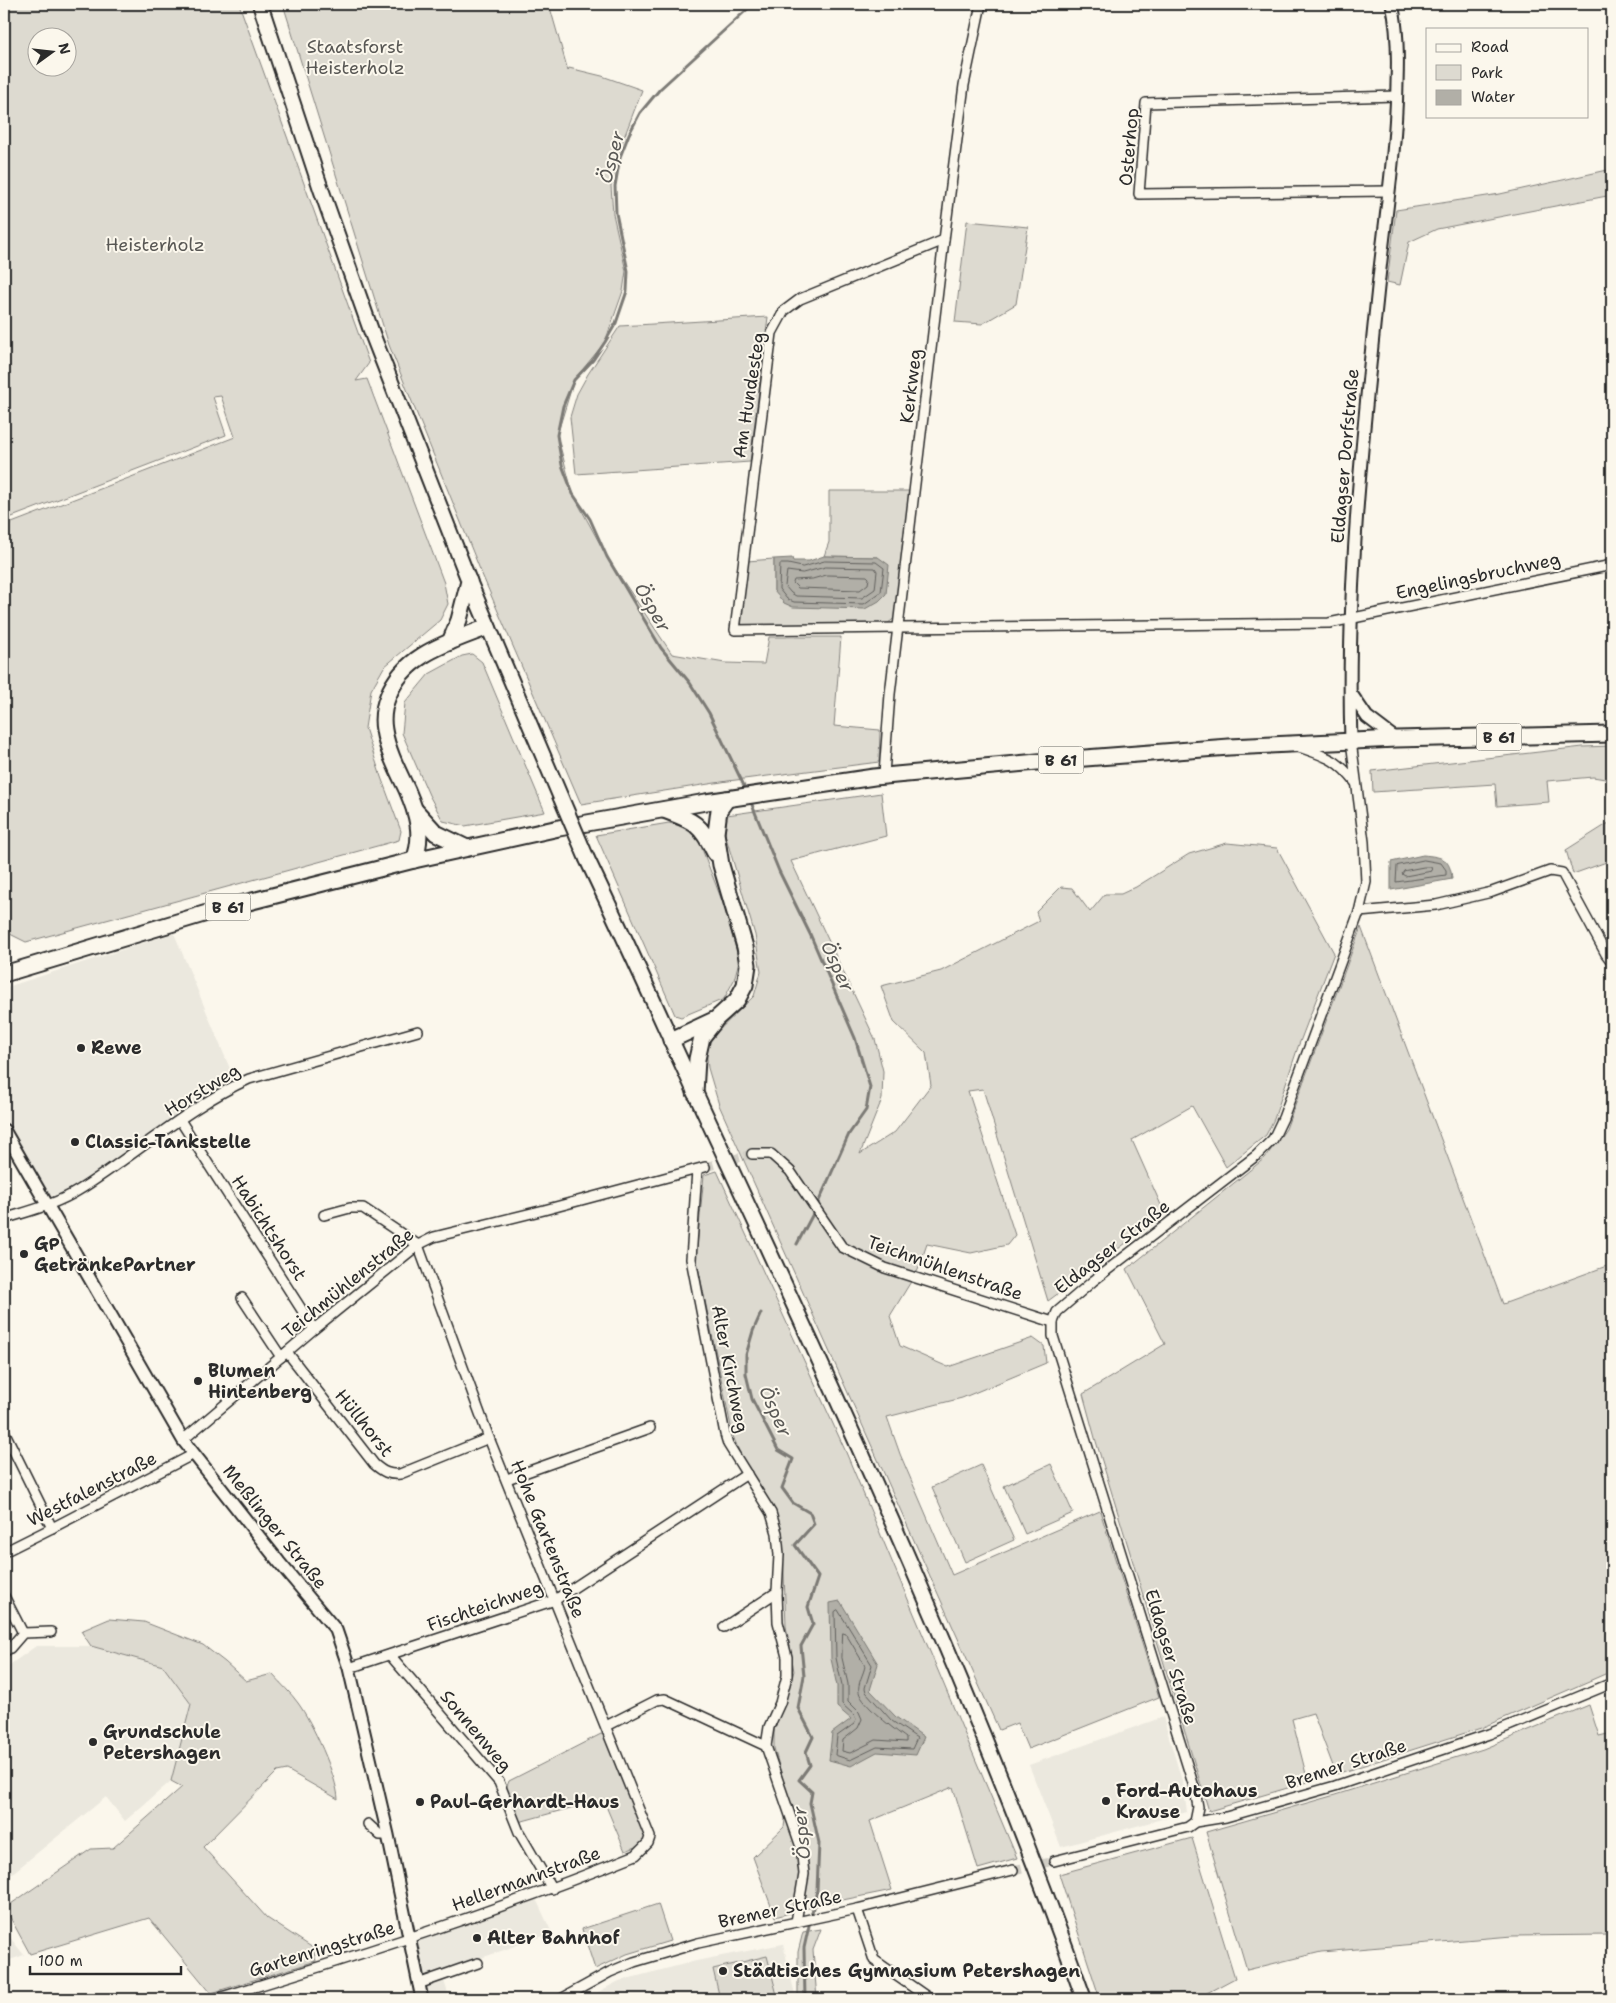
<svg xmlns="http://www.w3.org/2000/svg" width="1616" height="2003" font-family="'Shantell Sans',sans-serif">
  <rect width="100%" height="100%" fill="#fbf7ec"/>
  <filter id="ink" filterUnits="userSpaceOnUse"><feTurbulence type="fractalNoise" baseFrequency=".02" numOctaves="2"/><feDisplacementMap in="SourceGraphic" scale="10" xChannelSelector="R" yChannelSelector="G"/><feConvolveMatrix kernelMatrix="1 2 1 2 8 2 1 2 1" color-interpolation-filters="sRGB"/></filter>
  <g filter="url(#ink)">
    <!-- built -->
    <g fill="#ebe8de">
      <path d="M174,933L235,1081L71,1192L49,1196L4,1117V988Z"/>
      <path d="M36,1646H91L163,1666L191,1704L171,1781L125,1821L106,1797L4,1880V1669Z"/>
      <path d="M1163,1717L1183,1784L1187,1812L1061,1847L1029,1765Z"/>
      <path d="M536,1899L552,1933L441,1972L450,1999H400L410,1993L422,1978L416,1944L422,1937Z"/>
      <path d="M4,1930L24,1955L4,1962Z"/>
      <path d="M783,1944L796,1999H585L619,1981L696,1961Z"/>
    </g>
    <!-- green -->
    <g fill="#dddad0" stroke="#84827e" fill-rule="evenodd">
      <path d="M4,4H239L369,363L356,381L367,379L444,583L448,604L440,620L384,667L371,690L365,728L381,777L401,831L399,840L26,942L4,931V526L235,437L221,396L213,397L226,435L4,520ZM38,38H68V68H38Z"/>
      <path d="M283,4H549L568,71L569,68L602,76L642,90L617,156L611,186L613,214L626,271L623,291L605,342L574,380L557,435L573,494L607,557L672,654L725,663L764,664L769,637H841L834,726L880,730L879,762L728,781L581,804L481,572L389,345Z"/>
      <path d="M1612,169V195L1437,229L1409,242L1400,285L1387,282L1396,210L1500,194Z"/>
      <path d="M967,221L1028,227L1016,304L982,324L955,322Z"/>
      <path d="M768,317L750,462L576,474L570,417L577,394L588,374L620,326Z"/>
      <path d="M829,491H909L895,618L884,626H744L740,624L747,561L774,559V591L878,557L824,556L829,542Z"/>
      <path d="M472,654L482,662L545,812L465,826L443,821L429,795L402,733L405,703L429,674L462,656Z"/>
      <path d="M1612,746V783L1611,780L1593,777L1547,781L1549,802L1497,806L1495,784L1373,792L1372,771L1583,747Z"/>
      <path d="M881,793L886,836L791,861L875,1039L883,1071L882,1099L860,1154L895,1132L931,1085L926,1053L894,1022L881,986L941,971L1039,921L1036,912L1061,887L1072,888L1090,912L1105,894H1121L1136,887L1189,854L1227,843L1277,848L1334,953L1298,1047L1274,1119L1266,1135L1226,1167L1192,1106L1132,1140L1165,1214L1048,1301L983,1089L968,1091L1015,1235L1007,1245L971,1253L927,1244L918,1270L890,1316L900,1346L948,1367L1033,1338L1044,1346L1046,1363L962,1398L887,1417L900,1454L952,1575L1100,1511L1159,1697L1028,1749L1017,1723L999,1730L719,1105L708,1068L706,1050L712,1037L754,996L761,972L755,935L725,834L727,815Z"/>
      <path d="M1612,821V860L1573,874L1566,850Z"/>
      <path d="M669,823L685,827L697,836L726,911L739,961L734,980L724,999L681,1017L675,1015L596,835Z"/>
      <path d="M1361,927L1503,1304L1612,1264V1671L1481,1728L1336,1774L1313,1713L1292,1719L1308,1782L1209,1811L1095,1438L1083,1394L1165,1344L1127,1269L1265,1158L1286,1129Z"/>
      <path d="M717,1171L845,1450L1017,1858L978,1869L953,1787L870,1821L892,1890L823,1904L775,1917L753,1857L784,1827L788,1798L774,1748V1726L783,1709L794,1671L786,1626L783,1549L774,1511L741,1456L733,1436L696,1257L704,1175Z"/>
      <path d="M1051,1464L1073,1513L1025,1534L1004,1486Z"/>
      <path d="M981,1465L1014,1540L965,1562L932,1487Z"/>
      <path d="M109,1619L144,1622L203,1645L225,1662L246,1681L272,1674C281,1684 291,1693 298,1703C312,1722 337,1776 338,1799L287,1770L277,1772L203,1847L267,1918L313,1948L316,1961L211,1993L149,1918L30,1954L5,1908L91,1849L113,1848L182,1787L171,1781L191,1704L163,1666L91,1646L81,1631Z"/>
      <path d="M1589,1705L1599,1736L1612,1733V1935L1512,1936L1321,1952L1247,1970L1206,1832L1335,1795L1483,1749Z"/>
      <path d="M601,1734L605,1735L646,1836L642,1845L625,1851L603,1799L519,1822L506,1789L509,1781Z"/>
      <path d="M1192,1838L1235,1978L1205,1994L1188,1999H1100L1059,1874Z"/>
      <path d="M658,1904L670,1941L627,1954L595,1969L582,1929Z"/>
      <path d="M821,1929L813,1950L817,1999H798V1952L803,1932Z"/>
      <path d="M767,1956L778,1999H720L713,1969Z"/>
    </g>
    <!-- water -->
    <g fill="#b1afa7" stroke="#7b7a75">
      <path d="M824,556L878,557L889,565L886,594L879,601L865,609L793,607L784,603L774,591V559L792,558L793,561H809Z"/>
      <path d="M1423,855C1443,857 1450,858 1452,879L1391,890V862Z"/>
      <path d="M840,1601L878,1664L870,1690L896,1717L924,1737L916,1755L877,1752L851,1766L829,1760L832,1733L851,1719L837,1707V1686L831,1659L830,1603Z"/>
    </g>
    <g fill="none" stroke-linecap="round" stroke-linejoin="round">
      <!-- shore -->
      <g stroke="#61605d" stroke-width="1">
        <path d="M825,561L876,562L884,568L881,592L864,604L794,602L787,599L779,589L780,564H788L802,567Z"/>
        <path d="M826,567L875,568L877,571L875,589L862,598L796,596L791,593L785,586L787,571L802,573Z"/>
        <path d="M827,575L867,576L869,578L868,584L860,590L798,588L793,583L794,580L812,579Z"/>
        <path d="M1424,860L1441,863L1446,870V875L1396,882L1397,866Z"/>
        <path d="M1424,867H1431L1432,871L1405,876L1402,874L1404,871Z"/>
        <path d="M838,1610L872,1665L865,1688L866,1692L892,1721L917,1738L912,1749L877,1747L850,1760L835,1755L837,1736L854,1724L856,1719L854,1715L842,1704V1685L836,1658L835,1612Z"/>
        <path d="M843,1633L846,1634L865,1666C864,1673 857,1684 859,1692C862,1705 895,1730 906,1738V1742L876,1740L850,1753L842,1751L843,1740L858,1728L862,1719L859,1712L848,1701V1684L842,1658Z"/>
      </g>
      <!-- stream -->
      <g stroke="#7b7a75" stroke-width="3">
        <path d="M747,792L709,713L690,683L661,648L607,557L590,519L573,494L562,465L557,435L563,406L574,380L593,360L605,342L616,323L627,291L628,271L616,213L615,186L620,157L629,134L640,113L660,89L753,4"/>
        <path d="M750,800L779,871L810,934L855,1038L870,1087L866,1110L849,1134L814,1212L797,1244"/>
        <path d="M761,1313L753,1331L746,1355V1374L752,1399L778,1450L793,1459L782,1488L793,1503L810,1513L814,1524L795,1545L818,1577L808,1607L813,1624L801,1646L804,1676L798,1708L813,1737L806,1752L810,1765L799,1780L812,1792L810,1803L819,1843L817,1890L804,1948L805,1999"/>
      </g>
      <!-- minor-tunnel -->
      <g stroke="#d1cec5" stroke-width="9" stroke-dasharray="9 4.5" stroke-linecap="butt">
        <path d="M705,1167L752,1154"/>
        <path d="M1013,1870L1054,1861"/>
      </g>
      <defs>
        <g id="minor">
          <path d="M1389,191L1139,194L1146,103L1397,96"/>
          <path d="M944,240L800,299L784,311L772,333L735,630L1329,623L1612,565"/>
          <path d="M1299,747C1328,757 1337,759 1356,783"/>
          <path d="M884,774L890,694L944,240L964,85L981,4"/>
          <path d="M1359,912L1436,905L1492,892L1550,871L1562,873L1606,954L1612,962"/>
          <path d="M180,1120L314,1329"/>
          <path d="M752,1154H771L790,1171L842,1247L885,1268L1053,1322"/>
          <path d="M697,1170L691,1259L725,1434L728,1444L771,1513L777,1533L779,1555L777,1592L778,1622L787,1657V1676L780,1703L769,1727L766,1746L801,1847L804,1874L796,1922"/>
          <path d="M324,1215L350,1208H363L418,1245"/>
          <path d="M4,1219C29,1211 57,1204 79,1190C135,1155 189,1106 249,1079L418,1031"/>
          <path d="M242,1298L281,1357"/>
          <path d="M287,1352L374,1464C383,1472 389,1475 400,1474L489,1438"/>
          <path d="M4,1431L52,1528"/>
          <path d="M183,1440L314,1329L418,1245L434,1237L544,1210L705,1167"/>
          <path d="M507,1479L650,1428"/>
          <path d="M4,1552L52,1528L194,1454"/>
          <path d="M4,1596L23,1633"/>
          <path d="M724,1627L777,1592"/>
          <path d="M4,1652L10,1648L23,1633L51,1632"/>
          <path d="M390,1655L499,1782L519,1832L552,1889"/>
          <path d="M349,1668L555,1600L747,1474"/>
          <path d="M606,1726L657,1700L665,1699L766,1746"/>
          <path d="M1195,1822L1198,1807L1195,1790L1053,1336V1322L1057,1312L1093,1281L1257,1155L1273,1139L1283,1118L1359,912L1366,882L1364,842L1351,741"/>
          <path d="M368,1824L380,1835H388"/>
          <path d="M1054,1861L1188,1827L1195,1822L1226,1817L1335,1786L1489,1734L1612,1683"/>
          <path d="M857,1909L874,1960L930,1999"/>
          <path d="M418,1984L478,1963"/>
          <path d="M215,1999C357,1956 498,1911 636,1855L648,1843L650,1837L489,1438L418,1245"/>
          <path d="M561,1999L610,1972L634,1962L698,1943L857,1909L1013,1870"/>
        </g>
        <g id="tertiary">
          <path d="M1352,695L1367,717L1396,739"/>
          <path d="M1351,741C1346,586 1363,431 1379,278C1386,213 1396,148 1397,83C1398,57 1398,29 1392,4"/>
          <path d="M4,1130L183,1440L279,1562L336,1630L349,1668L388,1835L422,1999"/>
        </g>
        <g id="secondary">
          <path d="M260,4L321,189L373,336L469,581L561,798"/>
          <path d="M587,859C633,955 676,1052 721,1148C852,1428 981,1708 1084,1999"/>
        </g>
        <g id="primary">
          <path d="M450,642L459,620L469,581"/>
          <path d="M415,810L436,833L467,848"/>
          <path d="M664,810C694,821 701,824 715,853"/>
          <path d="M414,860C424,836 417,813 407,790C398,771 387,750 384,730C382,719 384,706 388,696C404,654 450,642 488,627"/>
          <path d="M4,974L217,910L414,860L559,828L706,802L874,777L1059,760L1229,747L1396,739L1612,734"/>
          <path d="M671,1040L716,1019L737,1000L745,985L748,965L745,947L721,865L716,833L719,810L727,799"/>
          <path d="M695,1093L697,1059L702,1037L714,1022"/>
        </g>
      </defs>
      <!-- minor casing -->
      <use href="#minor" stroke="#2b2b2b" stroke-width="12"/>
      <!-- tertiary casing -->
      <use href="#tertiary" stroke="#2b2b2b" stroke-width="15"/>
      <!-- secondary casing -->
      <use href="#secondary" stroke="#2b2b2b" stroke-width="18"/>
      <!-- primary casing -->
      <use href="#primary" stroke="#2b2b2b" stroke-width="19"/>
      <!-- minor -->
      <use href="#minor" stroke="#fbf7ec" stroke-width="9"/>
      <!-- tertiary -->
      <use href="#tertiary" stroke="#fbf7ec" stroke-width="11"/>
      <!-- secondary -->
      <use href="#secondary" stroke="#fbf7ec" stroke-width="14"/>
      <!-- primary -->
      <use href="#primary" stroke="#fbf7ec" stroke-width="15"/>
      <defs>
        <path id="secondary-bridge" d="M561,798L587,859"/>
      </defs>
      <!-- secondary-bridge casing -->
      <use href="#secondary-bridge" stroke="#2b2b2b" stroke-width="18" stroke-linecap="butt"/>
      <!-- secondary-bridge -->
      <use href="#secondary-bridge" stroke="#fbf7ec" stroke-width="14"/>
    </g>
  </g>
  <!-- markers -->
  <g fill="#2b2b2b" stroke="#fbf7ec" stroke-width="2">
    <circle cx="81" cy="1048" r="5"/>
    <circle cx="75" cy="1142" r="5"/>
    <circle cx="24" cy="1254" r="5"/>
    <circle cx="198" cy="1381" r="5"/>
    <circle cx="93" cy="1742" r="5"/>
    <circle cx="1106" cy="1801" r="5"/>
    <circle cx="420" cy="1802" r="5"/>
    <circle cx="477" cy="1938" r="5"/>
    <circle cx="723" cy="1971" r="5"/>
  </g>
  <g text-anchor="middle" stroke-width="4" stroke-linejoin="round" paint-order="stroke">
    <!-- shield labels -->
    <g fill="#fbf7ec" stroke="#696865" stroke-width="1">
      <rect x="1476.5" y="723.5" width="45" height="27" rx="4"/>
      <rect x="1038.5" y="746.5" width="45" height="27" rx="4"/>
      <rect x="205.5" y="893.5" width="45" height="27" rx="4"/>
    </g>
    <g font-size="16" font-weight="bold" fill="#2b2b2b">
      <text x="1499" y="743">B 61</text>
      <text x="1061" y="766">B 61</text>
      <text x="228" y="913">B 61</text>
    </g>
    <!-- park labels -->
    <g font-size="18" fill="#585754" stroke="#fbf7ec">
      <text x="355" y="53">Staatsforst<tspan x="355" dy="21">Heisterholz</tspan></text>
      <text x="155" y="251">Heisterholz</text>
    </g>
    <!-- street labels -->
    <g font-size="18" fill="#2b2b2b" stroke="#fbf7ec">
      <text transform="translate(1129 147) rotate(-85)" y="6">Osterhop</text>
      <text transform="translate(911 386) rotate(-83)" y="6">Kerkweg</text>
      <text transform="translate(749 395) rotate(-81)" y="6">Am Hundesteg</text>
      <text transform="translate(1345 456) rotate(-85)" y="6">Eldagser Dorfstraße</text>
      <text transform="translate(1478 576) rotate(-12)" y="6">Engelingsbruchweg</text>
      <text transform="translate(202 1090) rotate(-31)" y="6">Horstweg</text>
      <text transform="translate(269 1228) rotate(57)" y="6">Habichtshorst</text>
      <text transform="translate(1112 1247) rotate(-38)" y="6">Eldagser Straße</text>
      <text transform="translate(945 1268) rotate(19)" y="6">Teichmühlenstraße</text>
      <text transform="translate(348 1283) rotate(-39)" y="6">Teichmühlenstraße</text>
      <text transform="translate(730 1369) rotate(79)" y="6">Alter Kirchweg</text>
      <text transform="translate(364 1423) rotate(51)" y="6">Hüllhorst</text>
      <text transform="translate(92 1489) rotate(-27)" y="6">Westfalenstraße</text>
      <text transform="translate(275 1527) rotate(51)" y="6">Meßlinger Straße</text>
      <text transform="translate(548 1539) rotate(68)" y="6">Hohe Gartenstraße</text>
      <text transform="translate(485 1606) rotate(-19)" y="6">Fischteichweg</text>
      <text transform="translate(1171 1657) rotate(73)" y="6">Eldagser Straße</text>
      <text transform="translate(476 1731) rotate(50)" y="6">Sonnenweg</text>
      <text transform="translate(1346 1764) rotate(-18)" y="6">Bremer Straße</text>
      <text transform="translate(526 1879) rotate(-20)" y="6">Hellermannstraße</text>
      <text transform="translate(780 1909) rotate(-12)" y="6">Bremer Straße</text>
      <text transform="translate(322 1949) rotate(-17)" y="6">Gartenringstraße</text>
    </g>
    <!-- poi labels -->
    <g font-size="18" font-weight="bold" fill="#2b2b2b" stroke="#fbf7ec" text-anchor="start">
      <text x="91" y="1054">Rewe</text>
      <text x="85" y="1148">Classic-Tankstelle</text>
      <text x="34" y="1250">GP<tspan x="34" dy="21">GetränkePartner</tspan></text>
      <text x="208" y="1377">Blumen<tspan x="208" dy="21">Hintenberg</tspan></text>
      <text x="103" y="1738">Grundschule<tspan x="103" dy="21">Petershagen</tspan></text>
      <text x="1116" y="1797">Ford-Autohaus<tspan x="1116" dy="21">Krause</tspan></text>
      <text x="430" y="1808">Paul-Gerhardt-Haus</text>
      <text x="487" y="1944">Alter Bahnhof</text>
      <text x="733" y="1977">Städtisches Gymnasium Petershagen</text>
    </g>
    <!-- water labels -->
    <g font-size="19" font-style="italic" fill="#5a5956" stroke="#fbf7ec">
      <text transform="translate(611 157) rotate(-75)" y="7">Ösper</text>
      <text transform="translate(653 607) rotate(60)" y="7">Ösper</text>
      <text transform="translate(838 966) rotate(65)" y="7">Ösper</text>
      <text transform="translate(776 1411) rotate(66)" y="7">Ösper</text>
      <text transform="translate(801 1833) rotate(-95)" y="7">Ösper</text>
    </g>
  </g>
  <!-- margin -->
  <rect width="1616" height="2003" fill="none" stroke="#fbf7ec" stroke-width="20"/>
  <rect x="10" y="10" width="1596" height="1983" fill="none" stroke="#2b2b2b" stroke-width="2" filter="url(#ink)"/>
  <!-- legend -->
  <rect x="1426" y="28" width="162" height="90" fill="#fbf7ec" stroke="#a8a59f"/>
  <rect x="1436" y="44" width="25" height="8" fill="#fbf7ec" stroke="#a8a59f"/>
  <text x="1471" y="52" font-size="15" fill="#2b2b2b">Road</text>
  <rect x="1436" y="65" width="25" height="15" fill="#dddad0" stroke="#a8a59f"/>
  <text x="1471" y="78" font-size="15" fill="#2b2b2b">Park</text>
  <rect x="1436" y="90" width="25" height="15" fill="#b1afa7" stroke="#a8a59f"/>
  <text x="1471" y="102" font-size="15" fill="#2b2b2b">Water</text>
  <!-- north arrow -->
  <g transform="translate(52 52) rotate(75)"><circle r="24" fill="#fbf7ec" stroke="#a8a59f"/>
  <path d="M0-4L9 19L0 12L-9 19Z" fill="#2b2b2b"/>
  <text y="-8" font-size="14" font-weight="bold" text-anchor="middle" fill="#2b2b2b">N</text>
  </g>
  <!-- scale -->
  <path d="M30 1966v8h151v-8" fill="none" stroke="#2b2b2b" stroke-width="2.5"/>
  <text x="38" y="1966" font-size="15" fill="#2b2b2b" stroke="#fbf7ec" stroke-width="4" paint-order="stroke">100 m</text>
</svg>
